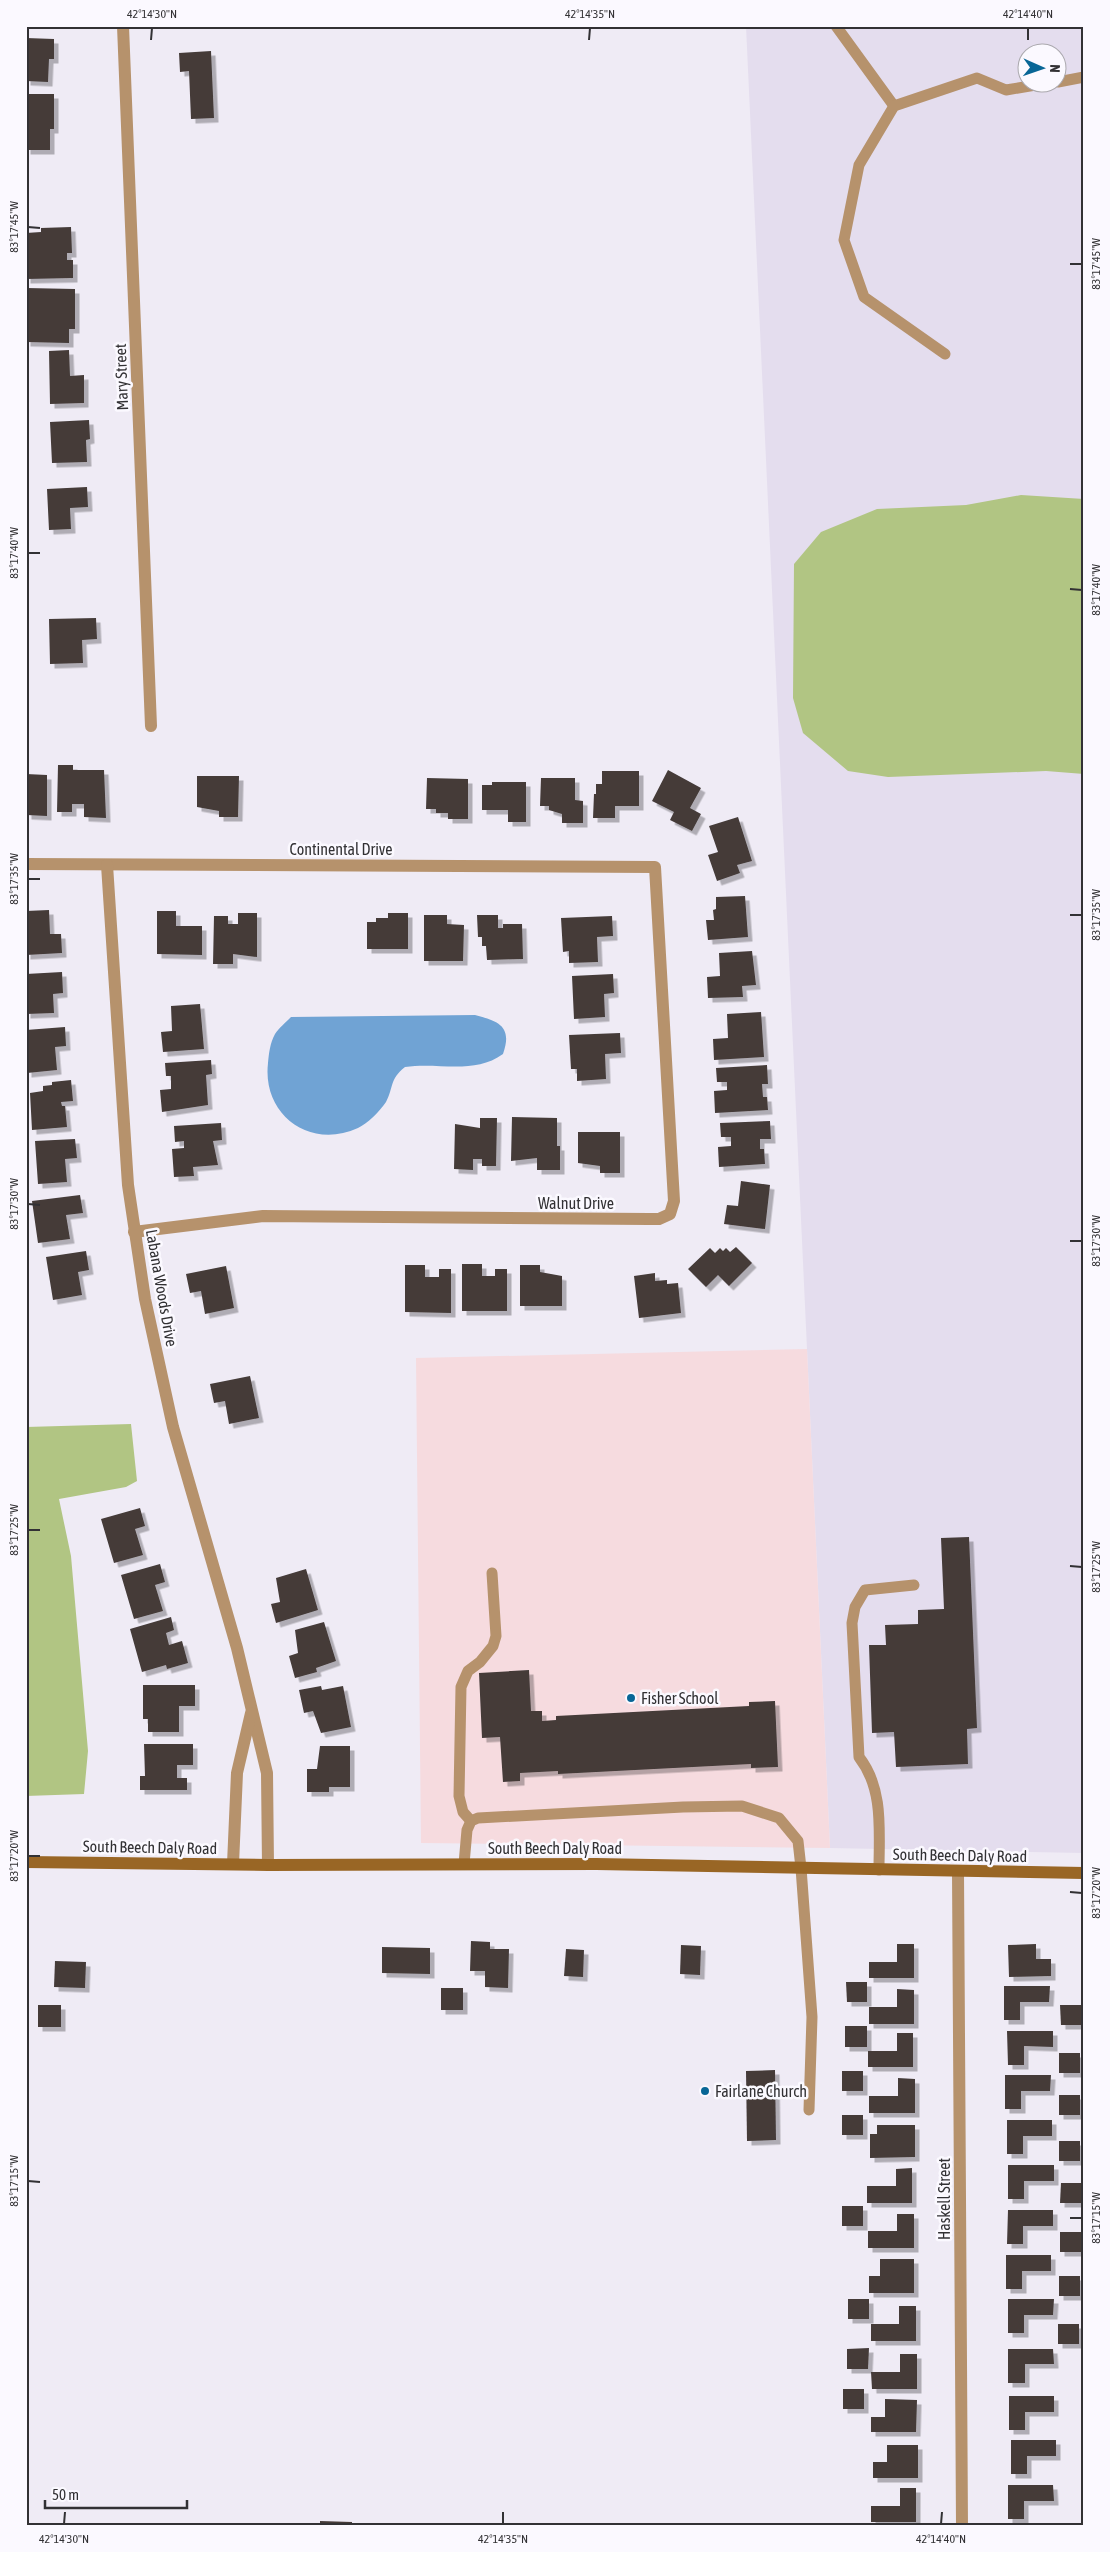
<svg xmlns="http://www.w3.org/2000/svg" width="1110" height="2552" font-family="'Asap Condensed',sans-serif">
  <defs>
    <filter id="shadow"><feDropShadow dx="4.5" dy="4.5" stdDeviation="0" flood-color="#0004"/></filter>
  </defs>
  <rect width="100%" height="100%" fill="#efebf5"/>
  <!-- built -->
  <path fill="#e4ddee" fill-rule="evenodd" d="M746,26H1084V1853L830,1848ZM1028,52H1058V82H1028Z"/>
  <!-- education -->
  <path fill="#f6dbdf" d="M807,1349L830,1848L421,1843L416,1358Z"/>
  <!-- forest -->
  <g fill="#b1c583">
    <path d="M1021,495L1084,499V774L1046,771L888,777L848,771L803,733L793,698L794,564L821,532L877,509L966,505Z"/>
    <path d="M131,1424L137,1481L126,1487L59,1499L71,1556L88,1751L84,1794L26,1796V1427Z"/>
  </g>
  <!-- water -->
  <path fill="#70a3d4" d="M475,1015C498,1021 513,1026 503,1054C474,1075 439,1062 405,1067C389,1080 394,1087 386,1102C380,1111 367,1124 358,1128C310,1150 262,1115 268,1063C269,1053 270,1043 275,1034C279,1028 286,1022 291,1017Z"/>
  <!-- building -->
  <g fill="#443b39" filter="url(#shadow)">
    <path d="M26,38L54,39V59H49L48,82L26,81Z"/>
    <path d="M211,51L214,118L191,119L189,71L180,72L179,53Z"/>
    <path d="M26,94H54V129H50V150H26Z"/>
    <path d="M71,227L72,253H67V260H73V278L26,279V233L41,232V228Z"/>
    <path d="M26,288L75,289V329H69V343L26,342Z"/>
    <path d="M69,350L70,376L84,375V403L50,404L49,351Z"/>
    <path d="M89,420L90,439L86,440L87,462L52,463L50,422Z"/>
    <path d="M87,487L88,507L70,508L71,529L49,530L47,489Z"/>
    <path d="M96,618L97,639L82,640L83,663L50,664L49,619Z"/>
    <path d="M58,765H73V770H104L106,818L84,817V804H72V812H57Z"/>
    <path d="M668,770L701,788L690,808L701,814L692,831L670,820L674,812L652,801Z"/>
    <path d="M602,771H639V806H615V818H593L594,794H596V784H602Z"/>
    <path d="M26,774L47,775V816L27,815Z"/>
    <path d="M197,776H239L238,817H219V811L197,807Z"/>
    <path d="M427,778L468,779V819H448V813H436V809H426Z"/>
    <path d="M541,778H575V800L583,801V823H562V814L549,810V806H540Z"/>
    <path d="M492,782H526V822H508V810H482V785H492Z"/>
    <path d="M738,817L752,861L737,865L740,873L717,881L708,855L718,852L709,826Z"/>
    <path d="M745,896L748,937L708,940L706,920H714L713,910L716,909V897Z"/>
    <path d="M49,910L50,934H61L62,953L26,955V911Z"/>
    <path d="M157,911H176V926H202V955L157,954Z"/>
    <path d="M238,913H257V957L233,954V964H213L214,916H228V924H238Z"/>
    <path d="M388,913H408V949H367V922H376V918H388Z"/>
    <path d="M424,915H447V924L464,925L463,961H424Z"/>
    <path d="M477,915H498V928H503V924H522L523,959L487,960L486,946H482V937H478Z"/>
    <path d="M612,916L613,936L597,937L598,962L569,963V951L563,952L561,918Z"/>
    <path d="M752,951L756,985L742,986L743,997L708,998L707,977L720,976L719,953Z"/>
    <path d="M62,972L63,993L53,994L54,1013L26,1014V974Z"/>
    <path d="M613,974L614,993L604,994L605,1017L574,1019L572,976Z"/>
    <path d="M200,1004L204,1049L163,1052L161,1032L172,1031L171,1006Z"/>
    <path d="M761,1012L764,1057L714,1060L713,1039L728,1038L727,1014Z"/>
    <path d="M65,1027L66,1046L55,1047L57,1070L27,1073L26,1030Z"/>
    <path d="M620,1033L621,1053L605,1054L606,1079L577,1081V1069H571L569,1035Z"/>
    <path d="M211,1060L212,1074L206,1075L208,1105L162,1112L160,1090L171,1089V1076H166L165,1063Z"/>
    <path d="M767,1065L768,1084H762L763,1097H767L768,1110L715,1113L714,1091L727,1090V1082H717L716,1068Z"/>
    <path d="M71,1080L73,1101L61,1102L62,1106H65L67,1127L32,1130L30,1093L43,1091V1086L52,1085V1082Z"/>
    <path d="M512,1117L557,1118V1146H560V1170H537V1158L511,1161Z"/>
    <path d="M480,1118H497L496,1166H482V1159H473V1170L454,1169L455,1124L480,1128Z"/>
    <path d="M770,1121L771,1139H760V1149H764L765,1164L719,1167L718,1147L731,1146V1137H721L720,1123Z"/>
    <path d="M221,1123L222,1140L213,1141L218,1165L193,1167L194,1176L174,1177L172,1149L184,1148V1141L175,1142L174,1126Z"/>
    <path d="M578,1132H620V1173H600V1166L578,1163Z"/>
    <path d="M75,1139L77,1158L65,1159L67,1182L38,1184L35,1141Z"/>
    <path d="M741,1181L770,1185L765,1229L724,1224L727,1205L738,1206Z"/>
    <path d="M80,1195L83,1213L66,1215L70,1239L38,1243L32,1201Z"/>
    <path d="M736,1247L752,1263L729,1286L718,1275L706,1287L688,1269L710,1248L715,1253L720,1248L723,1251L726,1248L730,1252Z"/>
    <path d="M86,1251L89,1270L78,1272L82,1295L53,1300L46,1257Z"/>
    <path d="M462,1264H482V1276H495V1269H507V1311H462Z"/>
    <path d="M405,1265H425V1277H439V1269H451V1313L405,1312Z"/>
    <path d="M520,1265H540V1272L562,1276V1306H520Z"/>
    <path d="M226,1266L234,1308L205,1314L201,1291L190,1293L186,1274Z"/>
    <path d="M655,1273V1281L667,1280V1284L678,1283L681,1313L639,1318L634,1276Z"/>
    <path d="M250,1376L259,1418L229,1424L225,1401L214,1403L210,1384Z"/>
    <path d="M140,1508L145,1526L135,1529L143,1555L114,1563L101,1519Z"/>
    <path d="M969,1537L977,1728L967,1729L968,1764L896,1767L894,1732L872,1733L869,1645H886L885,1625L918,1624V1610L944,1609L941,1538Z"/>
    <path d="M160,1564L165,1582L155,1585L163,1611L134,1619L121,1575Z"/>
    <path d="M306,1569L318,1610L276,1623L271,1604L280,1602L276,1578Z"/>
    <path d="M171,1617L174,1630L166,1633L169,1645L182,1641L188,1663L167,1669L166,1665L142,1672L130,1629Z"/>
    <path d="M324,1622L336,1661L316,1668L317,1672L295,1678L289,1656L298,1653L295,1630Z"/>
    <path d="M529,1670L531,1711H542V1721L556,1720V1716L749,1706V1702L775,1701L778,1767L751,1768V1764L558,1774V1771L520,1773V1781L503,1782L500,1737L482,1738L479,1673Z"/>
    <path d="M143,1685H195V1706H179V1732H148V1719H143Z"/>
    <path d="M321,1686L322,1690L343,1686L351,1727L321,1733L313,1711L304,1713L299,1690Z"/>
    <path d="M144,1744H193V1765H177V1778H187V1790H140V1776H145Z"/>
    <path d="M320,1746H350V1787H329V1792H307V1769H317Z"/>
    <path d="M471,1941L490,1942V1949H509L508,1988L485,1987V1971H470Z"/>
    <path d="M897,1944H914V1978H869V1962H897Z"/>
    <path d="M1036,1944V1959H1051V1976L1009,1977L1008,1945Z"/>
    <path d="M681,1945L701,1946L700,1975L680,1974Z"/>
    <path d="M382,1947L430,1948V1974L382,1973Z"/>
    <path d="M566,1949L584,1950L583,1977L564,1976Z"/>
    <path d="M55,1961L86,1962L85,1988L54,1987Z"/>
    <path d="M846,1982H867V2002H847Z"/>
    <path d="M1004,1986H1050L1049,2002H1020V2020H1004Z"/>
    <rect x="441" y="1988" width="22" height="22"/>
    <path d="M897,1989L914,1990V2024H869V2007H897Z"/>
    <rect x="38" y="2005" width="23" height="22"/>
    <path d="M1060,2005H1081V2025H1061Z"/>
    <rect x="845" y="2026" width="22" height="21"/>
    <path d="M1007,2031H1053V2047L1024,2046V2065H1008Z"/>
    <path d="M897,2033H913V2067H868V2051H897Z"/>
    <rect x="1059" y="2053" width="21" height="20"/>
    <path d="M775,2070L776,2140L747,2141L746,2071Z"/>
    <rect x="842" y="2071" width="21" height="20"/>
    <path d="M1005,2075H1051L1050,2091H1021V2109H1005Z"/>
    <path d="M898,2078L915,2079V2113H869V2096H898Z"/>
    <rect x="1059" y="2095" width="21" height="20"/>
    <rect x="842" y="2115" width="21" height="20"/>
    <path d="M1007,2120H1052V2136H1023V2154H1007Z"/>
    <path d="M877,2125H915V2157L870,2158V2134H877Z"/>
    <rect x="1059" y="2141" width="21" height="20"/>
    <path d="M1008,2165H1054V2181H1024V2199H1008Z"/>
    <path d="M912,2168V2203H867V2186H896V2169Z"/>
    <path d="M1061,2183H1081V2203H1060Z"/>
    <rect x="842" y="2206" width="21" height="20"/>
    <path d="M1008,2210H1053V2226H1023V2244H1007Z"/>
    <path d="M897,2214H914V2248H868V2231H897Z"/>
    <rect x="1060" y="2232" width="21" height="20"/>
    <path d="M1006,2255H1051V2271H1022V2289H1006Z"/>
    <path d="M880,2259H914V2293H869V2276H880Z"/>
    <rect x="1059" y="2276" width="21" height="20"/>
    <rect x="848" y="2299" width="21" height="20"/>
    <path d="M1008,2299H1054L1053,2315H1024V2333H1008Z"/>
    <path d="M899,2306H916V2341H871V2324H899Z"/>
    <rect x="1058" y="2324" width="21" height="20"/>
    <path d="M869,2348L868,2369H847V2349Z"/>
    <path d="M1008,2349H1053L1054,2364H1025V2383H1008Z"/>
    <path d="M900,2354H917V2389H872L871,2372H900Z"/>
    <rect x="843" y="2389" width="21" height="20"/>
    <path d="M1009,2396H1054V2412H1025V2430H1009Z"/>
    <path d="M885,2399L917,2400L916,2432H871V2417H885Z"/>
    <path d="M1011,2440H1056V2456H1027V2474H1011Z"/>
    <path d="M887,2445H918V2478H873V2462H887Z"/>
    <path d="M1008,2485H1053L1054,2501H1024V2519H1008Z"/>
    <path d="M900,2488H916V2522H871V2506H900Z"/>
    <path d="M320,2521L352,2522V2526H320Z"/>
  </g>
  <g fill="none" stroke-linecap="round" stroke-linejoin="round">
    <!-- lane -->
    <g stroke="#b6926c" stroke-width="11">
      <path d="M836,26L894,106"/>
      <path d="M1058,82L1084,77"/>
      <path d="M945,354L864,297L844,240L859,165L894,106L977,78L1006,90L1053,82"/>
      <path d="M471,1821L463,1812L459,1796L461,1687L468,1671L480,1662L493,1646L496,1636L492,1573"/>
      <path d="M464,1864L467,1830L471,1821L478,1818L683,1807L742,1806L779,1818L798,1841L801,1868L812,2017L809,2110"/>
      <path d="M879,1870C879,1831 884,1789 859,1757L852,1623L855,1607L865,1590L914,1585"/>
    </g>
    <!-- street -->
    <g stroke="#b6926c" stroke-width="12">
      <path d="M123,26L151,726"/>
      <path d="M26,864L655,867L674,1201L670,1214L659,1219H649L263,1216L134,1232"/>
      <path d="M107,865L128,1185L145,1299L173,1427L237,1648L267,1773L268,1865"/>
      <path d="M233,1864L237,1773L251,1713"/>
      <path d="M958,1872L962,2526"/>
    </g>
    <!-- secondary -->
    <path stroke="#996625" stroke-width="12" d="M26,1862L268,1865L596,1864L1084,1873"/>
  </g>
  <!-- ticks -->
  <path fill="none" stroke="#323134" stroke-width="2" d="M151,40L152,28M589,40L590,28M1028,40V28M28,227L40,228M1070,264H1082M28,553H40M1070,589L1082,590M28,879H40M1070,915H1082M28,1204L40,1205M1070,1241H1082M28,1530H40M1070,1566L1082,1567M28,1856H40M1070,1892L1082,1893M28,2181L40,2182M1070,2218H1082M64,2524L65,2512M503,2524V2512M941,2524L942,2512"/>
  <!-- markers -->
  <g fill="#086696" stroke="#fbf9ff" stroke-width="2">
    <circle cx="631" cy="1698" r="5"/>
    <circle cx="705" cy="2091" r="5"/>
  </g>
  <g text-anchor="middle" stroke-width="5" stroke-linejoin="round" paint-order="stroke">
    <!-- street labels -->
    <g font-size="16" fill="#323134" stroke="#fbf9ff">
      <text transform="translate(121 377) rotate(-92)" y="6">Mary Street</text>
      <text x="341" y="855">Continental Drive</text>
      <text x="576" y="1209">Walnut Drive</text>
      <text transform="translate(162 1288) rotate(80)" y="6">Labana Woods Drive</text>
      <text transform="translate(150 1847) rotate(1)" y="6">South Beech Daly Road</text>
      <text x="555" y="1854">South Beech Daly Road</text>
      <text transform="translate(960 1855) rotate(1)" y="6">South Beech Daly Road</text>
      <text transform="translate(944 2199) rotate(-90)" y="6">Haskell Street</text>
    </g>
    <!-- poi labels -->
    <g font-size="16" fill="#323134" stroke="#fbf9ff" text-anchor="start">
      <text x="641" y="1704">Fisher School</text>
      <text x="715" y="2097">Fairlane Church</text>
    </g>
  </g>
  <!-- border -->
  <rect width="1110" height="2552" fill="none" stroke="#fbf9ff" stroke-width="55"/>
  <!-- north arrow -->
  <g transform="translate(1042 68) rotate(92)"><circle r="24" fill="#fbf9ff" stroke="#aba9ae"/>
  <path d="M0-4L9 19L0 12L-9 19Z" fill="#086696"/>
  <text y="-8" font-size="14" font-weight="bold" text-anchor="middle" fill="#323134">N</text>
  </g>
  <!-- scale -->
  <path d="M45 2500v8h142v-8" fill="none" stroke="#323134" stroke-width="2.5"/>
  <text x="52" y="2500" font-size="15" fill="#323134" stroke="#fbf9ff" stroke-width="4" paint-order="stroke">50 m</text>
  <rect x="28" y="28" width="1054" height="2496" fill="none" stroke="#323134" stroke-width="2"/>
  <g font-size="12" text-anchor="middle" fill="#323134">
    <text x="152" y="18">42°14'30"N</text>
    <text x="590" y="18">42°14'35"N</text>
    <text x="1028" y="18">42°14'40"N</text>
    <text transform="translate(14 227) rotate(-90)" y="4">83°17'45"W</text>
    <text transform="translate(1096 264) rotate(-90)" y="4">83°17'45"W</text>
    <text transform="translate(14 553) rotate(-90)" y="4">83°17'40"W</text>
    <text transform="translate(1096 590) rotate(-90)" y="4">83°17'40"W</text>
    <text transform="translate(14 879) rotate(-90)" y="4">83°17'35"W</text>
    <text transform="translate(1096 915) rotate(-90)" y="4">83°17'35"W</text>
    <text transform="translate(14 1204) rotate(-90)" y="4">83°17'30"W</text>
    <text transform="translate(1096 1241) rotate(-90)" y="4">83°17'30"W</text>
    <text transform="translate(14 1530) rotate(-90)" y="4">83°17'25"W</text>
    <text transform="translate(1096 1567) rotate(-90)" y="4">83°17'25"W</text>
    <text transform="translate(14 1856) rotate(-90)" y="4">83°17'20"W</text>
    <text transform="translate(1096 1893) rotate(-90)" y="4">83°17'20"W</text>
    <text transform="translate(14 2181) rotate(-90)" y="4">83°17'15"W</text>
    <text transform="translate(1096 2218) rotate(-90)" y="4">83°17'15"W</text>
    <text x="64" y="2543">42°14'30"N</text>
    <text x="503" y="2543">42°14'35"N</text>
    <text x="941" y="2543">42°14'40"N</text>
  </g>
</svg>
